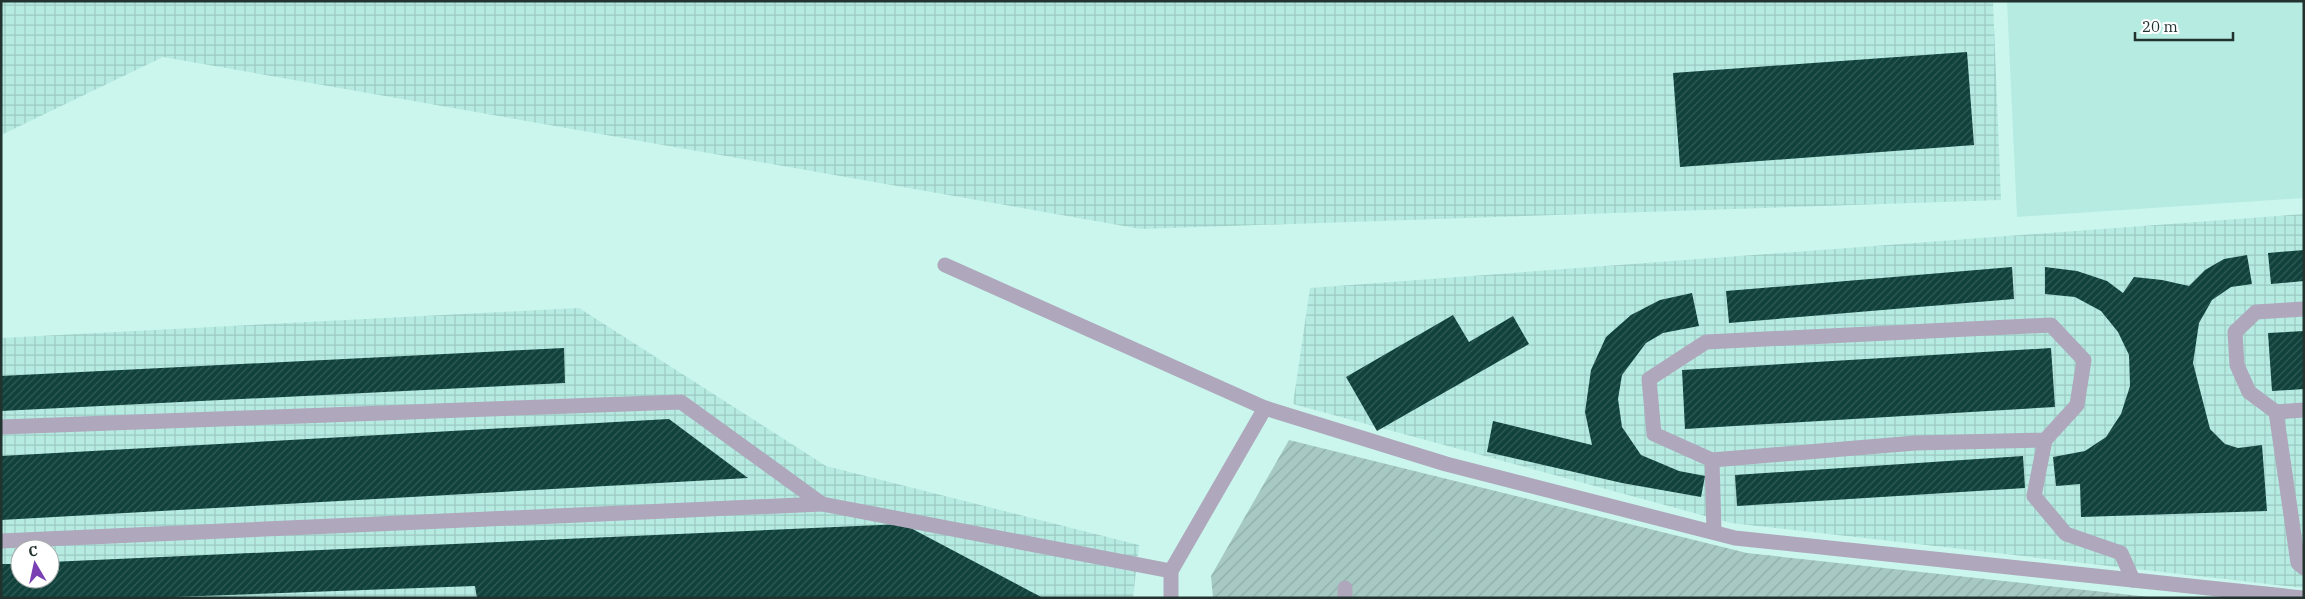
<svg xmlns="http://www.w3.org/2000/svg" width="2305" height="599" font-family="'IBM Plex Serif',serif">
  <defs>
    <pattern id="industrial-grid" width="8" height="8" patternUnits="userSpaceOnUse" patternTransform="scale(1.25)"><rect width="8" height="8" fill="#b6ebe2"/><path d="M0 4h8M4 0v8" fill="none" stroke="#9ccac2"/></pattern>
    <pattern id="garden-furrows" width="10" height="10" patternUnits="userSpaceOnUse" patternTransform="scale(1.25)"><rect width="10" height="10" fill="#a6c9c3"/><path d="M-1 1l2-2M0 10L10 0M9 11l2-2" fill="none" stroke="#8fada8"/></pattern>
    <pattern id="building-hatch" width="6" height="6" patternUnits="userSpaceOnUse" patternTransform="scale(1.25)"><rect width="6" height="6" fill="#10413b"/><path d="M-1 1l2-2M0 6l6-6M5 7l2-2" fill="none" stroke="#325b56"/></pattern>
  </defs>
  <rect width="100%" height="100%" fill="#caf6ee"/>
  <!-- built -->
  <path fill="#b6ebe2" d="M2007,1H2304V198L2017,217Z"/>
  <!-- industrial -->
  <g fill="url(#industrial-grid)" fill-rule="evenodd">
    <path d="M1,1H1993L2001,200L1141,229L163,57L1,135Z"/>
    <path d="M2304,214V588L1731,523L1293,404L1310,288Z"/>
    <path d="M579,308L826,466L1139,545L1133,598H1V338ZM20,549H50V579H20Z"/>
  </g>
  <!-- garden -->
  <path fill="url(#garden-furrows)" d="M1289,440L1747,553L2159,598H1213L1211,576Z"/>
  <!-- building -->
  <g fill="url(#building-hatch)">
    <path d="M1967,52L1974,145L1680,167L1673,73Z"/>
    <path d="M2304,250V281L2271,284L2268,253Z"/>
    <path d="M2247,255L2252,284L2231,287L2212,300L2199,323L2193,363L2210,429L2225,444L2238,448L2262,445L2267,511L2081,517L2080,484L2056,486L2053,457L2085,451L2106,437L2121,414L2130,386L2129,355L2118,332L2101,311L2075,297L2045,294V267L2077,271L2107,281L2123,293L2134,277L2162,280L2189,286L2205,270L2224,259Z"/>
    <path d="M2012,267L2014,299L1729,323L1726,291Z"/>
    <path d="M1692,293L1699,326L1663,333L1646,343L1622,375L1618,399L1622,427L1641,455L1679,471L1705,476L1701,497L1622,483L1487,452L1493,421L1592,445L1585,412L1591,370L1606,337L1631,315L1660,300Z"/>
    <path d="M1453,315L1469,342L1513,316L1529,344L1377,431L1346,377Z"/>
    <path d="M2304,331V389L2272,391L2268,333Z"/>
    <path d="M564,348L565,383L1,411V376Z"/>
    <path d="M2051,348L2055,407L1685,429L1682,370Z"/>
    <path d="M669,419L748,478L1,520V456Z"/>
    <path d="M2023,456L2025,488L1737,506L1735,475Z"/>
    <path d="M903,524L1043,598H477L475,586L146,598H1V564H20V579H50V562Z"/>
  </g>
  <g fill="none" stroke-linecap="round" stroke-linejoin="round">
    <!-- service -->
    <g stroke="#afa7bb" stroke-width="15">
      <path d="M945,265L1265,408"/>
      <path d="M2304,309L2256,312L2235,332L2237,365L2249,392L2276,412L2304,410"/>
      <path d="M2276,412L2298,563L2304,568"/>
      <path d="M1,427L681,402L822,504L1171,571"/>
      <path d="M2045,440L2034,496L2066,534L2121,553L2133,580"/>
      <path d="M1712,460L1915,443L2045,440L2077,405L2084,360L2051,325L1706,342L1649,379L1654,434L1712,460L1714,532"/>
      <path d="M1,541L822,504"/>
      <path d="M1345,588V598"/>
      <path d="M1171,598V571L1265,408L1446,464L1735,538L2303,598"/>
    </g>
  </g>
  <!-- border -->
  <rect width="2305" height="599" fill="none" stroke="#21322f" stroke-width="5"/>
  <!-- north arrow -->
  <g transform="translate(35 564) rotate(351)"><circle r="24" fill="#ffffff" stroke="#a6adac"/>
  <path d="M0-4L9 19L0 12L-9 19Z" fill="#7b3fb4"/>
  <text y="-8" font-size="14" font-weight="bold" text-anchor="middle" fill="#21322f">С</text>
  </g>
  <!-- scale -->
  <path d="M2135 32v8h98v-8" fill="none" stroke="#21322f" stroke-width="2.5"/>
  <text x="2142" y="32" font-size="15" fill="#21322f" stroke="#ffffff" stroke-width="4" paint-order="stroke">20 m</text>
</svg>
